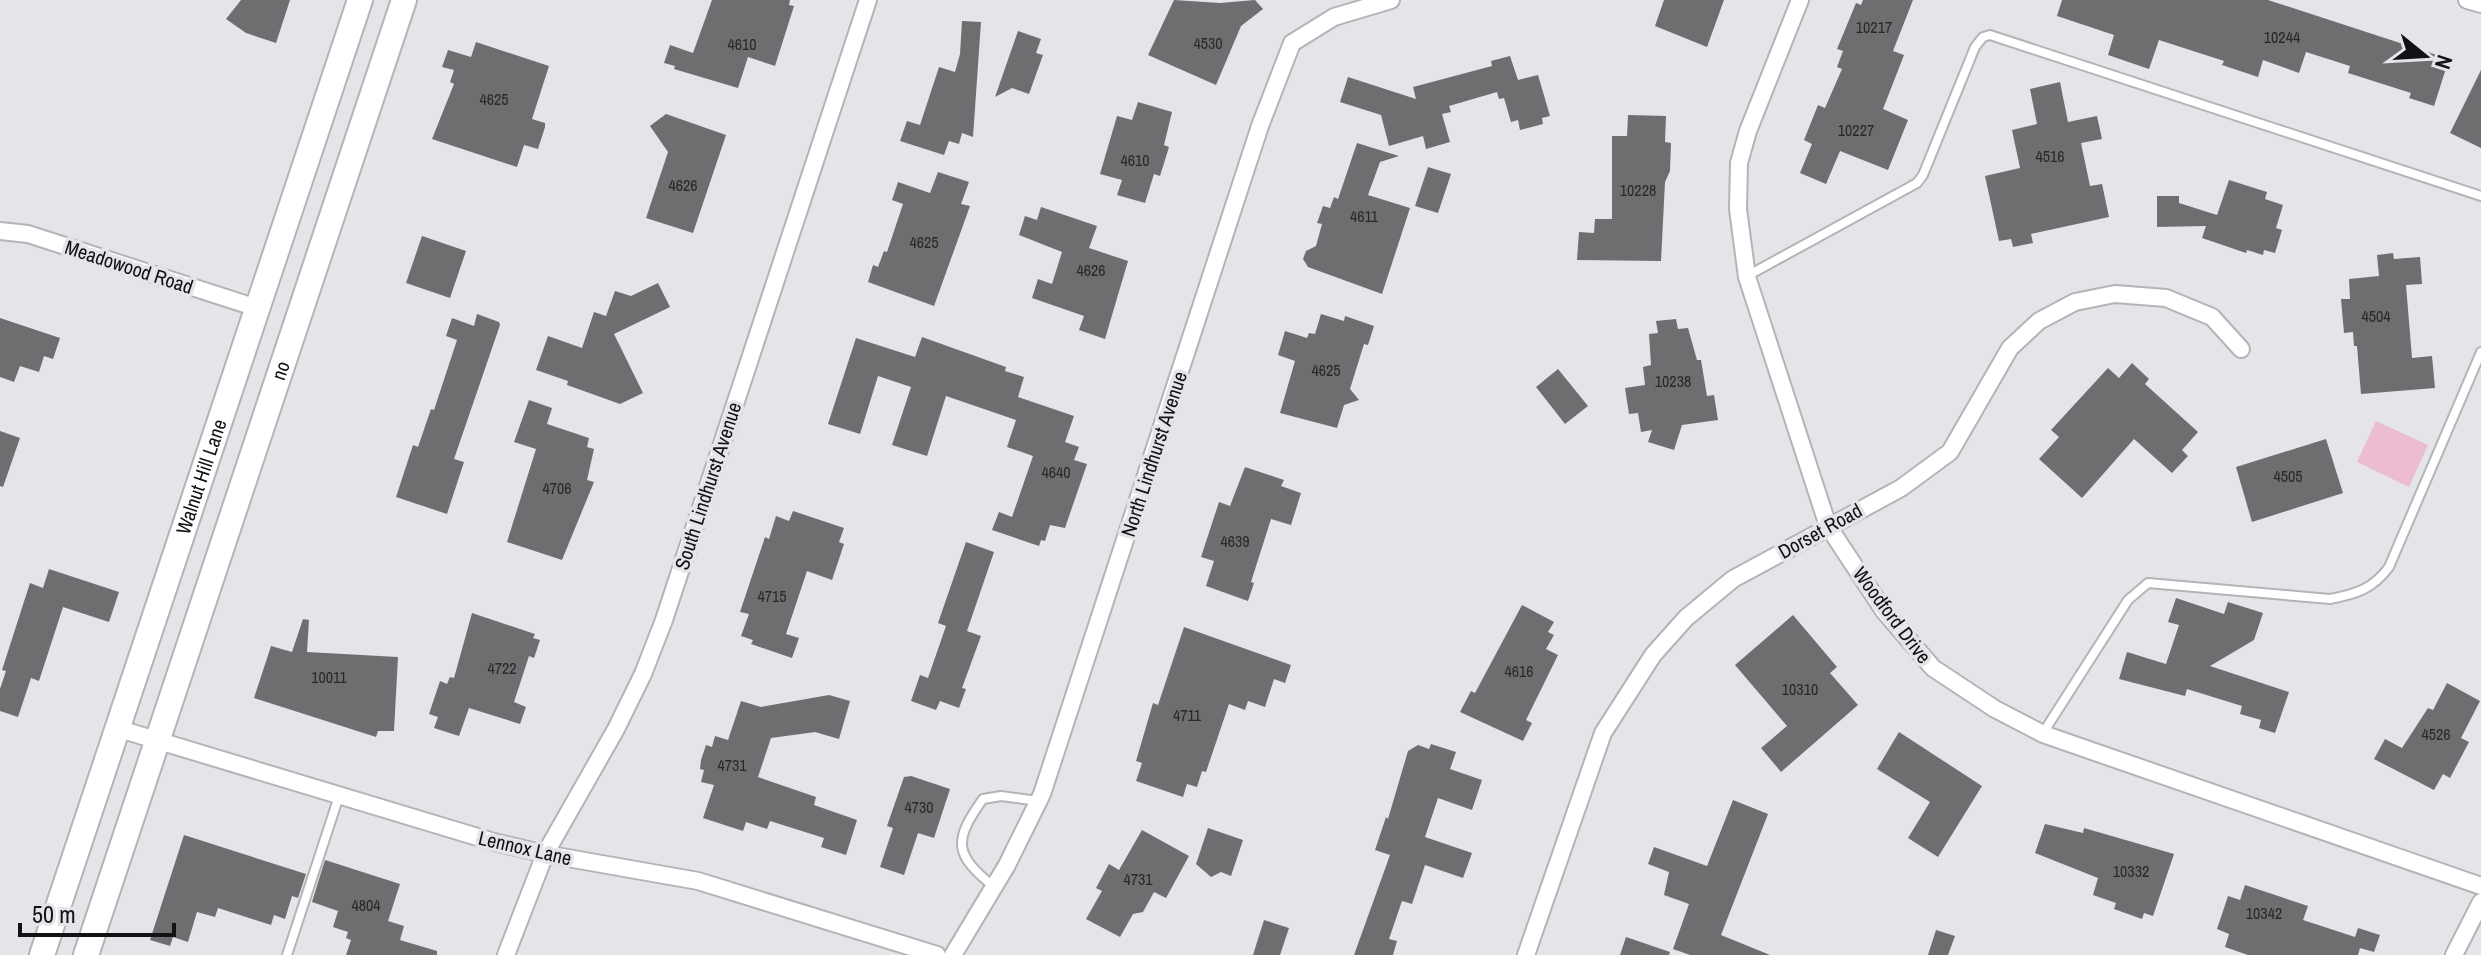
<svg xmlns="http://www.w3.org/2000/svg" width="2481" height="955" font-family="'Archivo Narrow',sans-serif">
  <rect width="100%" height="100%" fill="#e5e5e9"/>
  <!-- green -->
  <path fill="#ecbcd3" d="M2376,421L2428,445L2409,487L2357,462Z"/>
  <!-- building -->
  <g fill="#6f6d70">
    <path d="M241,0H290L276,43L246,33L226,19Z"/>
    <path d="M712,0H790L789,5L794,6L775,66L748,57L738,88L674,69L675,66L664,63L670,45L693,53Z"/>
    <path d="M1174,0L1220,3L1255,0L1263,9L1241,26L1216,85L1148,55Z"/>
    <path d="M1664,0H1724L1707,47L1655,26Z"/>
    <path d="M1863,0H1913L1893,51L1904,55L1883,109L1908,120L1888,170L1840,151L1826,184L1800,173L1812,144L1804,140L1818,105L1825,108L1842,69L1837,67L1843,51L1837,49L1856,3L1861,5Z"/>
    <path d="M2062,0H2268L2449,59L2434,106L2409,98L2411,93L2348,73L2350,66L2306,52L2299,73L2263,60L2258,77L2222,65L2224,61L2159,40L2149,69L2108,55L2114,35L2057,16Z"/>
    <path d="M962,21L981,22L973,137L962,133L959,144L949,141L944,155L900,141L907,121L920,125L939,67L955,72L960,54Z"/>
    <path d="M1018,31L1041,39L1036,53L1043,55L1029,94L1012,88L995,97Z"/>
    <path d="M476,42L549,66L532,119L545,123V127L538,149L524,145L517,167L432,139L454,84L450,82L454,70L442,67L448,50L471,57Z"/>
    <path d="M1510,56L1518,80L1538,75L1550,116L1542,118L1543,124L1520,130L1518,120L1511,122L1504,98L1499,99L1497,92L1449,106L1451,112L1442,114L1450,142L1426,149L1423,136L1389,146L1381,115L1340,102L1348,77L1416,99L1413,87L1492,66L1491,61Z"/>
    <path d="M2481,70V148L2450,133Z"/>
    <path d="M2060,82L2068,122L2097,116L2102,139L2081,143L2090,186L2102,184L2109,217L2031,234L2033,243L2013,247L2011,239L1999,241L1985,176L2020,168L2012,130L2037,124L2030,89Z"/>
    <path d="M1138,102L1172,112L1164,145L1169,147L1160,176L1154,174L1145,203L1117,195L1122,180L1100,174L1117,116L1132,120Z"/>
    <path d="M666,114L726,135L693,233L646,218L668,152L650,126Z"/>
    <path d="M1628,115L1666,116L1665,142L1671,143L1670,171L1665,182L1661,261L1577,260L1579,232L1594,233L1595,219H1612V136H1627Z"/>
    <path d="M1357,143L1399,156L1380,162L1368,195L1410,208L1382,294L1308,267L1303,259L1306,251L1316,246L1322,224L1317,223L1323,206L1330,208L1334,197L1338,199Z"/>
    <path d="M1428,167L1451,174L1438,213L1415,206Z"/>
    <path d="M938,172L969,182L961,204L970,206L934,306L868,282L873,265L878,267L884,251L887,252L903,204L892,200L898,182L930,193Z"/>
    <path d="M2229,180L2267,192L2265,199L2283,205L2276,228L2282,230L2275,253L2264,250L2263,255L2247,250L2246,253L2202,238L2206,226L2157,227V196H2179V203L2217,215Z"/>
    <path d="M1041,207L1097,226L1089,248L1128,261L1105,339L1079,330L1084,316L1032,298L1038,279L1052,284L1062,252L1019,235L1025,216L1037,220Z"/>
    <path d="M422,236L466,251L450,298L406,283Z"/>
    <path d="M2393,253L2394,259L2420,257L2422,284L2406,285L2412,358L2432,356L2435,388L2361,394L2357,346H2354L2353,332L2344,333L2341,299H2350L2349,279L2379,276L2377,255Z"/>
    <path d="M658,283L670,307L614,334L643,393L620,404L567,385L568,381L536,370L548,336L582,348L594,312L606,316L615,291L631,296Z"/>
    <path d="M477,314L499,322L500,325L454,459L464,462L447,514L396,497L413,445L418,447L431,409L434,410L457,340L446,336L452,318L474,326Z"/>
    <path d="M1321,314L1344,321L1345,316L1374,326L1368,345L1364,344L1350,389L1359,400L1344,405L1337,428L1280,413L1295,361L1278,355L1285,331L1307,338L1309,333L1315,334Z"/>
    <path d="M0,318L60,338L53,359L44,356L39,372L20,366L14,382L0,377Z"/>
    <path d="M1676,319L1678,329L1688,328L1697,360H1701L1707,396L1714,395L1718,420L1682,425L1674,450L1648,442L1652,430L1641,432L1638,413L1629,414L1625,388L1645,385L1643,367L1651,365L1649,334L1658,333L1656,321Z"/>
    <path d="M922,337L1006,367L1005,371L1024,377L1018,397L1074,416L1065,442L1079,447L1074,460L1087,464L1065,528L1050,525L1045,541L1041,540L1039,546L992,530L999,512L1012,517L1033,456L1007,447L1016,420L946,396L927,456L892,445L911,387L878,376L860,434L828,424L856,338L915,357Z"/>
    <path d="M2132,363L2149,379L2145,384L2198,432L2182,450L2188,456L2172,473L2134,439L2082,498L2039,459L2059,437L2051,430L2108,368L2119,378Z"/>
    <path d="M1558,369L1588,406L1565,424L1536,387Z"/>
    <path d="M529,400L552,408L547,424L589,438L587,447L594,449L587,480L594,482L562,560L507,542L536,449L514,442Z"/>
    <path d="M0,431L20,438L3,487L0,486Z"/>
    <path d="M2326,439L2343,493L2252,522L2236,467Z"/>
    <path d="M1245,467L1284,480L1281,486L1301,493L1291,525L1271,519L1251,582L1254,583L1248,601L1206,586L1214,561L1201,557L1219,502L1230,506Z"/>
    <path d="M793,511L844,528L839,542L844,544L832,580L807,571L786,634L799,638L792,658L751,644L753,640L741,636L749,614L740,612L765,537L769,539L776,516L789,521Z"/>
    <path d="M966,542L994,552L967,631L981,636L962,688L966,689L959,708L940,701L936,710L911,701L920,675L928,678L946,626L938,623Z"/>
    <path d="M49,569L119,592L109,622L63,607L39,681L31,678L18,717L0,711V689L6,671L2,670L30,583L43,588Z"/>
    <path d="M2176,598L2224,614L2228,602L2263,613L2254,640L2210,666L2289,692L2275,733L2259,728L2261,720L2240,714L2242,706L2187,689L2185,696L2119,679L2127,652L2166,664L2179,625L2168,622Z"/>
    <path d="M1522,605L1554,622L1548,632L1554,635L1546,649L1558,655L1526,720L1532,723L1523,741L1460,712L1471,691L1475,693Z"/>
    <path d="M472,613L535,634L533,638L540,640L534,658L529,656L514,702L526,707L520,724L469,708L459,736L434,728L438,717L429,714L440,681L447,684L450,677L454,678Z"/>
    <path d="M1793,615L1837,667L1830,673L1858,705L1781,772L1761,748L1787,726L1735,665Z"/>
    <path d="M303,619L309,620L307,652L398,657L394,731H378L376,737L254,698L271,646L292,652Z"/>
    <path d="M1184,627L1291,665L1285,683L1274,679L1265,707L1248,701L1245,710L1229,704L1206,772L1202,771L1197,787L1187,784L1183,797L1136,781L1142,763L1136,761L1153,703L1158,705Z"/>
    <path d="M2447,683L2480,701L2461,738L2469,742L2450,778L2443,774L2434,790L2374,759L2385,739L2402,748L2428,708L2433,710Z"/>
    <path d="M829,695L850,701L839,739L815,732L771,738L758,777L816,797L814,805L857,820L846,855L821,847L824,838L770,821L767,829L746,822L743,831L703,818L714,785L701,782L704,770L700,769L701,760L706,745L712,747L715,736L728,740L741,701L761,707Z"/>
    <path d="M1899,732L1982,786L1938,857L1908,838L1930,802L1877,769Z"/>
    <path d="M1431,744L1456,752L1450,769L1482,780L1472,810L1438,798L1425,837L1472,853L1463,878L1425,865L1412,904L1402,901L1389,939L1397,941L1393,955H1354L1390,855L1375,850L1386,817L1388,819L1408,751L1418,745L1429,749Z"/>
    <path d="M911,776L950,789L934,838L918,833L904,875L880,867L893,828L887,826L904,777Z"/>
    <path d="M1733,800L1768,814L1721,935L1770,955H1690L1673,949L1689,904L1664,895L1669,872L1648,864L1654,847L1707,866Z"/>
    <path d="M2045,824L2083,833L2084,828L2174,854L2153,916L2144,913L2142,919L2114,909L2116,903L2093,895L2098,878L2035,853Z"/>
    <path d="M1208,828L1243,840L1231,876L1221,872L1211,877L1196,864Z"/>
    <path d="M1142,830L1189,856L1166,898L1154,892L1143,912L1133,914L1120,937L1086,919L1102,891L1096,888L1109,864L1119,870Z"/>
    <path d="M184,835L306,874L298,898L292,896L285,919L274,915L271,925L218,908L215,917L197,912L188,942L173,937L170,946L150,940Z"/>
    <path d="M325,860L400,884L388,921L404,926L400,940L437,951V955H346L351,940L346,938L348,932L333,927L338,911L312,902Z"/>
    <path d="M2245,885L2308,906L2303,920L2355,937L2358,928L2380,935L2374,952L2360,948L2358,955H2248L2225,947L2229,934L2217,929L2228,896L2240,900Z"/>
    <path d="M1264,920L1289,928L1280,955H1253Z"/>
    <path d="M1936,930L1955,936L1948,955H1928Z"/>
    <path d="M1626,937L1670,952L1669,955H1620Z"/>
  </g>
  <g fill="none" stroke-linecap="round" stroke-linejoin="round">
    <defs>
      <g id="service">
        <path d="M1747,276L1917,183L1923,175L1975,47L1983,37L1990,35L2481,196"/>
        <path d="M2043,733L2128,600L2148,583L2330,599C2356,594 2373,589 2389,567L2481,352"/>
        <path d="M994,887C955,855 952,842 983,799L1001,796L1038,801"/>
        <path d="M287,955L339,796"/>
      </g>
      <g id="minor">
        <path d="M1800,0L1748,131L1739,163L1738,209L1747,277L1828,526L1884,611L1933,668L1995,709L2043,734L2481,886"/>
        <path d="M2467,0L2481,4"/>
        <path d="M0,231L28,234L257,308"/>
        <path d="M116,728L494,842L545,854L698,881L937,955"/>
        <path d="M506,955L545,854L616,729L643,674L664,620L868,0"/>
        <path d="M953,955L1007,865L1042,794L1260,126L1292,43L1334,17L1391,0"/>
        <path d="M1526,955L1603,733L1653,655L1686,618L1733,579L1901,488L1950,452L2010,348L2039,321L2075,302L2115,294L2166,298L2212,317L2241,349"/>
        <path d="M2454,955L2481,902"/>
      </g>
      <g id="secondary">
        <path id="s1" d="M42,955L360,0"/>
        <path id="s2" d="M86,955L404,0"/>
      </g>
    </defs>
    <!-- service casing -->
    <use href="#service" stroke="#b3b4b7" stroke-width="12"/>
    <!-- minor casing -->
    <use href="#minor" stroke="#b3b4b7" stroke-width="20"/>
    <!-- secondary casing -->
    <use href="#secondary" stroke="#b3b4b7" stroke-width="28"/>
    <!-- service -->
    <use href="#service" stroke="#fff" stroke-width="8"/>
    <!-- minor -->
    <use href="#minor" stroke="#fff" stroke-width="16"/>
    <!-- secondary -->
    <use href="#secondary" stroke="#fff" stroke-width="24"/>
  </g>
  <g text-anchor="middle" stroke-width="7" stroke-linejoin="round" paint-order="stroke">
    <!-- number labels -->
    <g font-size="16" fill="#29292b">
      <text x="1874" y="33">10217</text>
      <text x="2282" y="43">10244</text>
      <text x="1208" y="49">4530</text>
      <text x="742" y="50">4610</text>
      <text x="494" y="105">4625</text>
      <text x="1856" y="136">10227</text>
      <text x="2050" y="162">4516</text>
      <text x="1135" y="166">4610</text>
      <text x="683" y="191">4626</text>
      <text x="1638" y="196">10228</text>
      <text x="1364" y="222">4611</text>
      <text x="924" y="248">4625</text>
      <text x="1091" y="276">4626</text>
      <text x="2376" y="322">4504</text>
      <text x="1326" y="376">4625</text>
      <text x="1673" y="387">10238</text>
      <text x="1056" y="478">4640</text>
      <text x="2288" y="482">4505</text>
      <text x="557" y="494">4706</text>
      <text x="1235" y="547">4639</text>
      <text x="772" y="602">4715</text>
      <text x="502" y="674">4722</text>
      <text x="1519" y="677">4616</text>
      <text x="329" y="683">10011</text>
      <text x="1800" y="695">10310</text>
      <text x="1187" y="721">4711</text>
      <text x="2436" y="740">4526</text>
      <text x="732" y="771">4731</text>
      <text x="919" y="813">4730</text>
      <text x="2131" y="877">10332</text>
      <text x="1138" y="885">4731</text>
      <text x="366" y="911">4804</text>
      <text x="2264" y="919">10342</text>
    </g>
    <!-- street labels -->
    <g font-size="20" fill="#121214" stroke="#e5e5e9">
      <text transform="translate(129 267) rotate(18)" y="7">Meadowood Road</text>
      <text dy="7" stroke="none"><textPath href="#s2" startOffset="616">no</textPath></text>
      <text transform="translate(1154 454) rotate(-72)" y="7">North Lindhurst Avenue</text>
      <text dy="7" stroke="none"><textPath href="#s1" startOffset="504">Walnut Hill Lane</textPath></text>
      <text transform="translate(708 486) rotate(-72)" y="7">South Lindhurst Avenue</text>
      <text transform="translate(1820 531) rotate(-29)" y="7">Dorset Road</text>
      <text transform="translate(1892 615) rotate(53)" y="7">Woodford Drive</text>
      <text transform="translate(525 848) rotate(13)" y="7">Lennox Lane</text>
    </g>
  </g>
  <!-- north arrow -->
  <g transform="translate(2425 56) rotate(108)" stroke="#e5e5e9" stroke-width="6" paint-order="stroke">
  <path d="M0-6L14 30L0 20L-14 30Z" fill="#121214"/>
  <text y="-12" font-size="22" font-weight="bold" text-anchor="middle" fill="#121214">N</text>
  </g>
  <!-- scale -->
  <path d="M20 923v12h154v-12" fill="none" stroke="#121214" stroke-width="4"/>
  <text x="32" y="923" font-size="24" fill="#121214" stroke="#e5e5e9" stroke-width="6" paint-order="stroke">50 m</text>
</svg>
